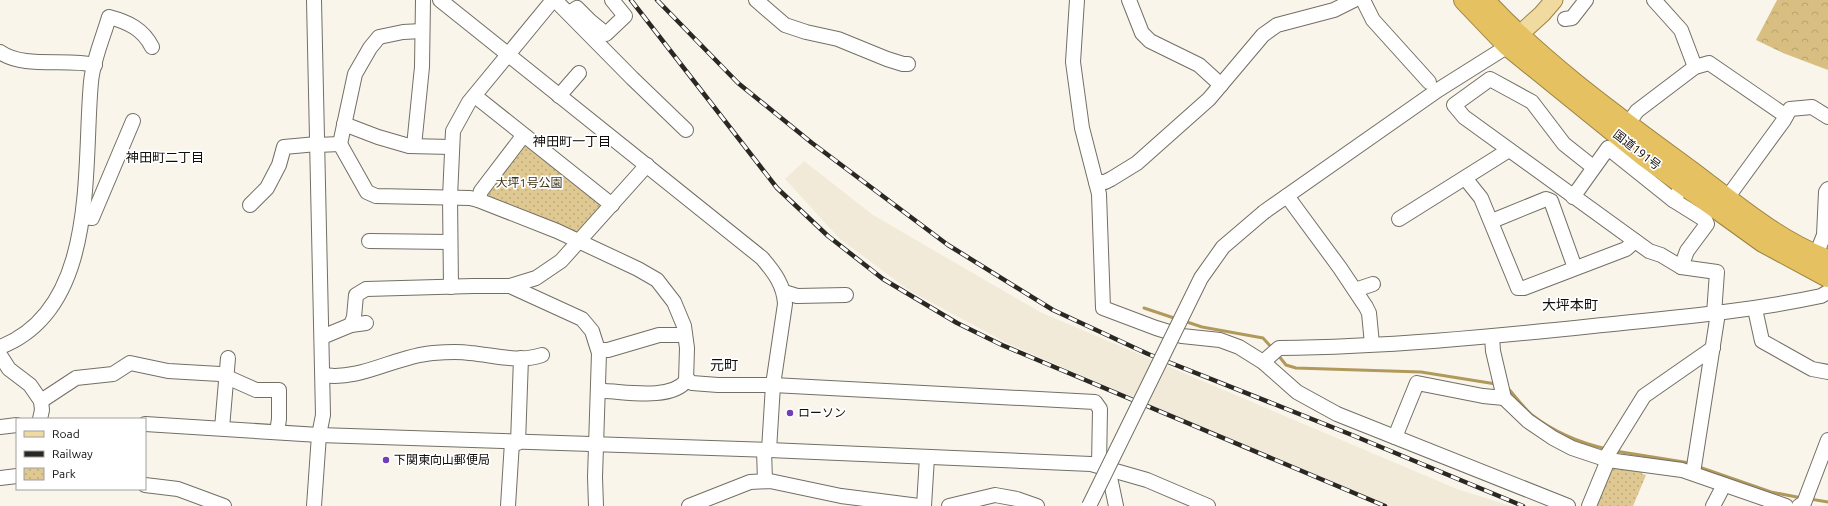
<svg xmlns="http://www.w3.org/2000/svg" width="1828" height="506" font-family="Ubuntu,'Noto Sans JP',sans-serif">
  <defs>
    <pattern id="forest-crowns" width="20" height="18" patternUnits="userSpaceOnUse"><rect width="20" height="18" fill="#d8bf81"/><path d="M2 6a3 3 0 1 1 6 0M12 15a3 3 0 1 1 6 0" fill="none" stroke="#b8a36e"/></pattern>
    <pattern id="park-dots" width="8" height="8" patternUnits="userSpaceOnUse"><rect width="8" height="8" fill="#dfc891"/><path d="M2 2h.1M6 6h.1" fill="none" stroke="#beab7c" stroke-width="1.8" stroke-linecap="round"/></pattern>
  </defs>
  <rect width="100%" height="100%" fill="#f9f5ea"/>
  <!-- built -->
  <path fill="#f1ead8" d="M804,161L873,215L1040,312L1457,489L1511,506H1381L1007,343L910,291L840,239L785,179Z"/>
  <!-- forest -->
  <path fill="url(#forest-crowns)" d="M1777,0H1828V70L1783,53L1756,40Z"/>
  <!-- park -->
  <g fill="url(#park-dots)">
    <path d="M527,141L605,203L582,231L574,234L484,198Z"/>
    <path d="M1615,467L1642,471V474L1646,475L1633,506H1598L1597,502L1609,471Z"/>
  </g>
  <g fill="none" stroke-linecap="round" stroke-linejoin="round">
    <!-- stream -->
    <g stroke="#b1995c" stroke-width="3">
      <path d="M1144,308L1177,319"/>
      <path d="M1184,321L1202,327L1263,338L1273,349"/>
      <path d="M1278,355L1286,365L1296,368L1421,372L1496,384"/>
      <path d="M1507,387C1515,396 1523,407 1532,415C1554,432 1580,443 1607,449"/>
      <path d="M1615,451L1690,463"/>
      <path d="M1699,467L1771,492L1802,498"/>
      <path d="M1810,499L1828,502"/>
    </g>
    <defs>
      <g id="minor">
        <path d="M440,0L762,258C774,272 784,285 785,304L773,385L769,450"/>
        <path d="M555,0L632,78L686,130"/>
        <path d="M756,0L785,25L806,32L838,39L887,59L903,64H908"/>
        <path d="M1077,0L1073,62L1082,128L1099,194L1103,308L1156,328L1182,336L1220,340L1239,347L1263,362L1297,392L1337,414L1568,506"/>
        <path d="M1129,0L1142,33L1150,41L1199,65L1221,85"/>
        <path d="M1363,0L1373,20L1429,82"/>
        <path d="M1654,0L1681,30L1695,67"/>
        <path d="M569,13L577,8L590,21L606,34L625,16L612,0"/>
        <path d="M1565,19L1572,18L1586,0"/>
        <path d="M0,52C24,69 66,58 95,65"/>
        <path d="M475,96L612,205"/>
        <path d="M559,96L579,73"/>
        <path d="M344,124L378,137L409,146L451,147"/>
        <path d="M1628,124L1637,111L1695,67L1709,63L1786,116"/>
        <path d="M340,144L355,74L370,48L379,37L403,32L422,31"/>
        <path d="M317,145L340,144L367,192L376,196L470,198L478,200L557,231L638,269L657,280L674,302L684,326L687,348L686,381C671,400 627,392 605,391L598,389"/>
        <path d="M414,146L422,67L423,0"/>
        <path d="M1593,167L1564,144L1532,102L1490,79L1454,105L1464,117L1649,251L1661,255L1681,267L1717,272L1714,314"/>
        <path d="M1465,178L1481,198L1518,288H1524L1626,249L1635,241"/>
        <path d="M1096,182H1105L1111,179L1137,163L1209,99L1263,35L1277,25L1334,10L1354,0"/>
        <path d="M1678,193L1673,200L1705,220L1707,224L1687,251L1681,267"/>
        <path d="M1287,196L1340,268L1366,307L1369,313L1372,344"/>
        <path d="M1573,197L1608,148L1673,200"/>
        <path d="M1727,198L1784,120L1790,109L1812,107L1828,117"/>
        <path d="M478,200L481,191L523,136"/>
        <path d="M250,205L267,188L279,165L284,147L317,144"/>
        <path d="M1264,212L1438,90L1508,46"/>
        <path d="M83,217L92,218L133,121"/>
        <path d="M1399,219L1509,150"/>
        <path d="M1492,221L1546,199L1551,201L1575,268"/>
        <path d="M369,241L450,242"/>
        <path d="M1816,255L1824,235L1826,192L1828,189"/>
        <path d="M510,286L582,319L592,331L599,353L595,477L596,506"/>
        <path d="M451,287L450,197L453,131L469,102L553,0"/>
        <path d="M1355,290L1373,284"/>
        <path d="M784,292L797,296L846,295"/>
        <path d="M1755,309L1762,341L1812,369L1828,372"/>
        <path d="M351,325L354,317L356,295L366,289L473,286H510L536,278L561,261L647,165"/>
        <path d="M322,337L351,325L366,323"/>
        <path d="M1492,337L1493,351L1504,398L1528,421L1553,438L1572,448L1608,460L1682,470L1786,506"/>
        <path d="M0,347C99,309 83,167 91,82C93,60 103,38 109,17C128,22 143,29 152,47"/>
        <path d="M599,350H608L659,335H685"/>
        <path d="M0,355L9,369L30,385L41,401L42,410L40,419"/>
        <path d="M1263,362L1279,348C1384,347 1489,337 1593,326C1670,318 1746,312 1821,296L1828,292"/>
        <path d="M323,375C361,381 395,356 433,353C445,352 458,351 470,353C494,355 518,363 542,355"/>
        <path d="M687,379L692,383L718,385H773L1095,402L1100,409L1099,466"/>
        <path d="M41,401L76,378L113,374L130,363L168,371L220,374L256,390H279V419L277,432"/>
        <path d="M145,424L319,435L769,450L1091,464L1147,480L1208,506"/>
        <path d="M0,427L17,425"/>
        <path d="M222,428L228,358"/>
        <path d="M1395,437L1417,383L1483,396L1504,398"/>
        <path d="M518,443L521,358"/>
        <path d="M764,450L765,481"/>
        <path d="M1108,468L1116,506"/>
        <path d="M1693,473L1718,313"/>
        <path d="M0,478L17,476"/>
        <path d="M145,485L178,489L224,506"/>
        <path d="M314,506L319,435L323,415L314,0"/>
        <path d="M508,506L512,442"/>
        <path d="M689,506L750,482L770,481L841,496L919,506"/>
        <path d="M924,506L927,457"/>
        <path d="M949,506L995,495L1017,499L1037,506"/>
        <path d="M1589,506L1608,460V454L1644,396L1713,348"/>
        <path d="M1713,506L1724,485"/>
        <path d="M1799,506L1804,503L1828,440"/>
      </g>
      <path id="major" d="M1510,43L1542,14L1554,0"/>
      <g id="highway">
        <path d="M1464,0L1508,46L1645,157L1763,242L1828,277"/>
        <path d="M1484,0C1546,67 1623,121 1696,175C1737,206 1779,242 1828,260"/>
      </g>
    </defs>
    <!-- minor casing -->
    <use href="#minor" stroke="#736f66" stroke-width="16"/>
    <!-- major casing -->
    <use href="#major" stroke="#9b8243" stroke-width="19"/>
    <!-- highway casing -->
    <use href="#highway" stroke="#9b8243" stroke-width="22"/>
    <!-- minor -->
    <use href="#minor" stroke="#fff" stroke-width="14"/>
    <!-- major -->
    <use href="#major" stroke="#f0daa0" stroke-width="17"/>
    <!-- highway -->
    <use href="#highway" stroke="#e6c161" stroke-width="20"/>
    <defs>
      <g id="rail">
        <path d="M631,0L777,188L828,236L883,279L957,323L1002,345L1385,506"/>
        <path d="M657,0L738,83L812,143L948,245L1053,310L1148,354L1352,435L1523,506"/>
      </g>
    </defs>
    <!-- rail casing -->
    <use href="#rail" stroke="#2b2824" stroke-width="4.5"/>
    <!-- rail -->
    <use href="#rail" stroke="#fff" stroke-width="3" stroke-dasharray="9" stroke-linecap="butt"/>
    <defs>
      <path id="minor-bridge" d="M1089,506L1201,278L1223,247L1264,212"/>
    </defs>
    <!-- minor-bridge casing -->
    <use href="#minor-bridge" stroke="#736f66" stroke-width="16" stroke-linecap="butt"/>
    <!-- minor-bridge -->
    <use href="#minor-bridge" stroke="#fff" stroke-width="14"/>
  </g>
  <!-- markers -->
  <g fill="#703eb6" stroke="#fff" stroke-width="1.5">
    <circle cx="790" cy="413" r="4"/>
    <circle cx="386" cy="460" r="4"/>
  </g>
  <g text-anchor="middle" stroke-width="3.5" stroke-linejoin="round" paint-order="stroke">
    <!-- street labels -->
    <g font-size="12" fill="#100e0b" stroke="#fff">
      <text transform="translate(1637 150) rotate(38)" y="4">国道191号</text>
    </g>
    <!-- park labels -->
    <g font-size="12" fill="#3b3014" stroke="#fff">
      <text x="529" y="187">大坪1号公園</text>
    </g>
    <!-- poi labels -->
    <g font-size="12" fill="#100e0b" stroke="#fff" text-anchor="start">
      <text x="798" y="417">ローソン</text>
      <text x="394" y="464">下関東向山郵便局</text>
    </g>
    <!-- neighbourhood labels -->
    <g font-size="13" fill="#100e0b" stroke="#fff">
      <text x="572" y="146">神田町一丁目</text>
      <text x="165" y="162">神田町二丁目</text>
    </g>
    <!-- quarter labels -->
    <g font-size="14" fill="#100e0b" stroke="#fff">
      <text x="1570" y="310">大坪本町</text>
      <text x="724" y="370">元町</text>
    </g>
  </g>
  <!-- legend -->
  <rect x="16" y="418" width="130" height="72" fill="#ffffff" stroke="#9f9f9d"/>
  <rect x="24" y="431" width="20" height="6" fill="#f0daa0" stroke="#9f9f9d"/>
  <text x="52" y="438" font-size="12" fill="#100e0b">Road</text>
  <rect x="24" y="451" width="20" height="6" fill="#2b2824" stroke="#9f9f9d"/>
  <text x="52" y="458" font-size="12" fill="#100e0b">Railway</text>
  <rect x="24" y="468" width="20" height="12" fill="url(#park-dots)" stroke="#9f9f9d"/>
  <text x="52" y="478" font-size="12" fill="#100e0b">Park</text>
</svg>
